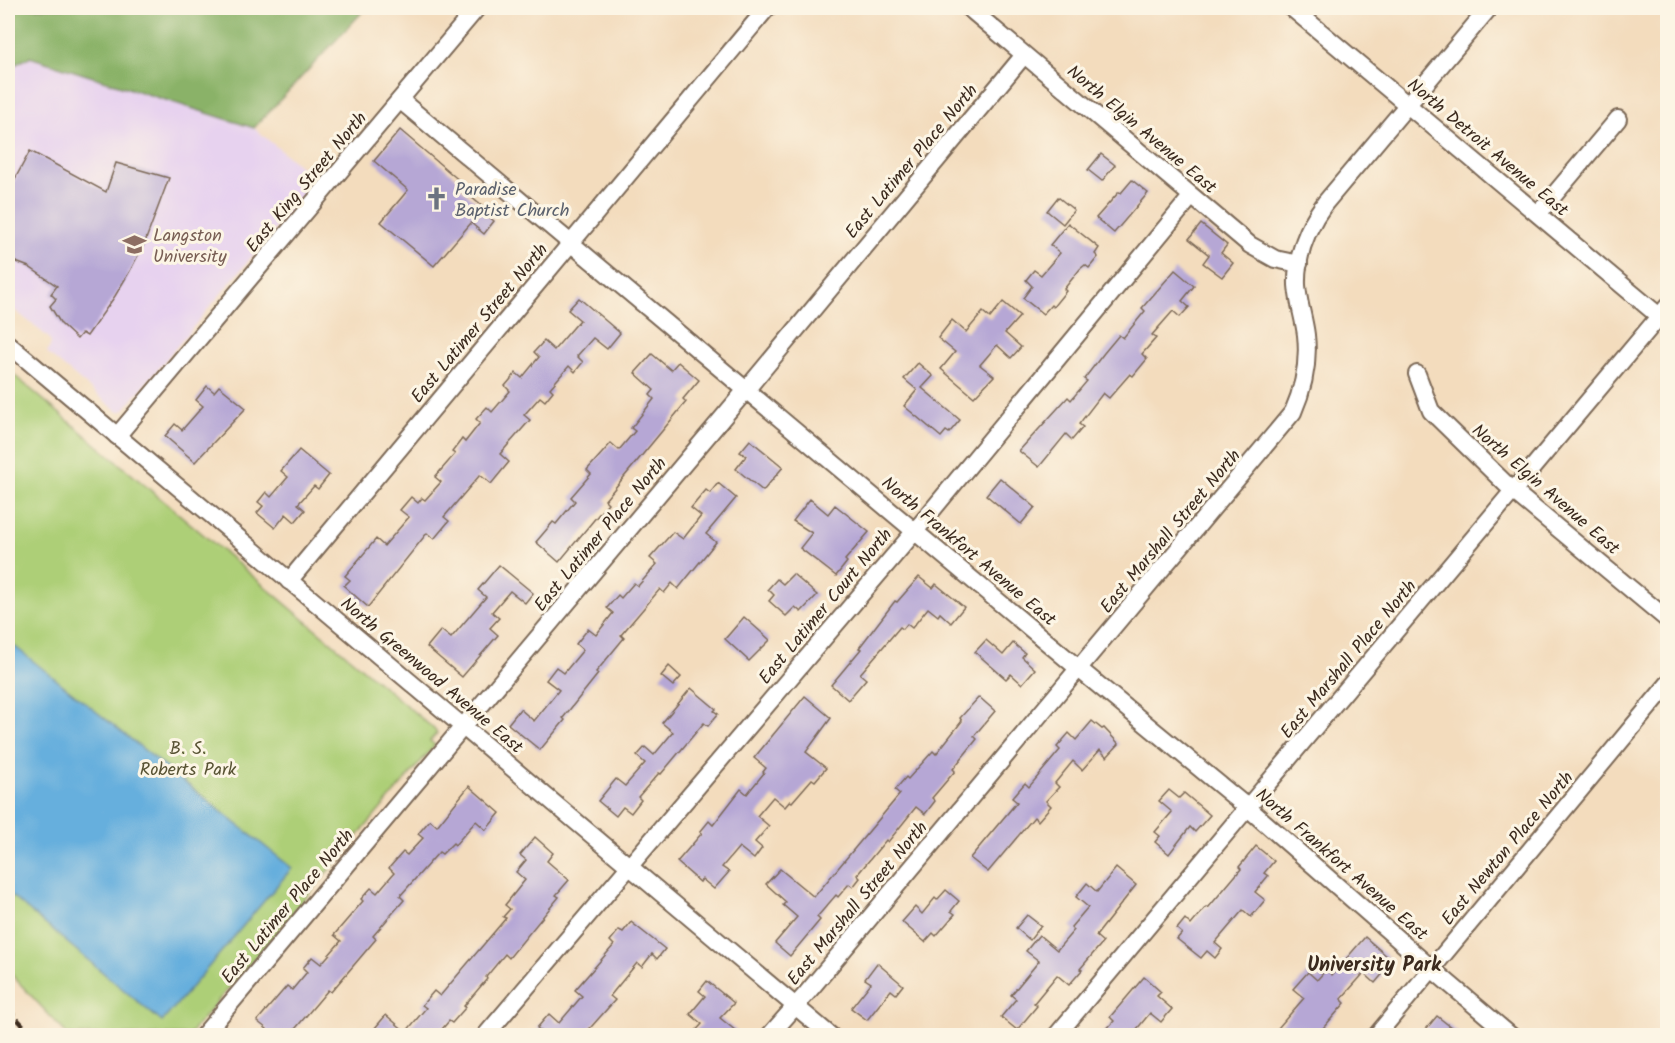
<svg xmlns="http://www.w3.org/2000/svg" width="1675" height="1043" font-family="Kalam,sans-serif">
  <rect width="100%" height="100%" fill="#fcf5e5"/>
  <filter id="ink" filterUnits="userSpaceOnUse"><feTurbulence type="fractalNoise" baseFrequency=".0167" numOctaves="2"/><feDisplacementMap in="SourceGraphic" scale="12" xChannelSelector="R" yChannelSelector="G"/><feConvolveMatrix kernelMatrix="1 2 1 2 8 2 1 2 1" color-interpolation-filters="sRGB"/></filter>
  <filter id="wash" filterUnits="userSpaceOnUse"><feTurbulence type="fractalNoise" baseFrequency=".008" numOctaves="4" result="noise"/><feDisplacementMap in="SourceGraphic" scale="24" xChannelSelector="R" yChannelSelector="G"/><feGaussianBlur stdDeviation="1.35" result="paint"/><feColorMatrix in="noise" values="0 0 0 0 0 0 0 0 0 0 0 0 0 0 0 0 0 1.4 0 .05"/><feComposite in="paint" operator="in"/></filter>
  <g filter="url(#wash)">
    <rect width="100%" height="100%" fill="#f3dcbd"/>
    <!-- built -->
    <path fill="#e7d2ef" d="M30,57L254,128L316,180L123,411H117L47,353L51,344L49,338L16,311L8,309V68Z"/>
    <!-- green -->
    <path fill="#adcf77" stroke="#747c4a" stroke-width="1.5" d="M8,370L433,728L437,733L430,741L435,745L189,1035H68L8,971Z"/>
    <!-- forest -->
    <path fill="#8ab268" stroke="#626e43" stroke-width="1.5" d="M8,8H366L254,128L30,57L8,68Z"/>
    <!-- water -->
    <path fill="#66afdd" stroke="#506c7e" stroke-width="1.5" d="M8,641L292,868L162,1022L8,893Z"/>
    <g id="blocks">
      <!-- building -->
      <g fill="#b6a7d5">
        <path d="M400,130L461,182L458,186L484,208L482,211L494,221L484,234L471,223L434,266L381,222L408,190L374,161Z"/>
        <path d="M30,151L106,192L116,163L169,178L145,242L130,271L115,296L87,336L82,333L77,339L61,324L50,306L56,299L51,294L57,286L29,267L8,259V192Z"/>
        <path d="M1101,154L1115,165L1102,181L1088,170Z"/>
        <path d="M1132,180L1148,193L1114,233L1096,218L1119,192L1121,193Z"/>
        <path d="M1058,197L1074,210L1063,224L1047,211Z"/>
        <path d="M1068,223L1099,248L1095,254L1098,257L1089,268L1085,265L1080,269L1064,289L1066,291L1053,307L1051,305L1043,314L1023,298L1032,286L1026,280L1034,270L1041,275L1060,253L1050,245Z"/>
        <path d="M1201,224L1227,245L1221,253L1233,263L1222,277L1203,263L1209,255L1189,239Z"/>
        <path d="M1175,270L1194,286L1182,301L1189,307L1180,317L1173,311L1152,335L1156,338L1142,354L1147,359L1133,376L1130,374L1109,398L1103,393L1079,424L1083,427L1072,440L1066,434L1039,467L1019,451L1068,397L1071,400L1087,381L1084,379L1104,353L1119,335L1123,338L1145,311L1142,308Z"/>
        <path d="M579,298L620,333L607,349L593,338L577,356L583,362L575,372L569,366L550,388L553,391L545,401L540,397L524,415L530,420L500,454L509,462L491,484L480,475L444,517L449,521L434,539L427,533L368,607L344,586L350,580L345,576L376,539L384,546L409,517L400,510L411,497L418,503L422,498L425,500L441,482L435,477L455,454L452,452L462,439L465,442L480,423L476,419L487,407L492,412L510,391L505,386L516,373L522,378L539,357L534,352L544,341L554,350L580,320L568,310Z"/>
        <path d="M1003,302L1020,316L1005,333L1021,347L1011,358L997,345L980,365L994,376L974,397L941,369L955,352L938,338L952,320L966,332L983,312L990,318Z"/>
        <path d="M652,354L671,370L678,362L699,380L683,399L686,402L605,500L608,503L559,562L536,542L553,522L556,524L575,501L571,497L591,474L587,470L611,443L619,450L635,431L631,428L654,399L650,395L654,390L635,373Z"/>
        <path d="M918,363L933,376L922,388L960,420L949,433L946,431L941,437L904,406L917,390L904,379Z"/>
        <path d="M207,386L214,392L219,386L246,408L195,462L165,436L175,424L182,430L203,406L196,400Z"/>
        <path d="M750,440L783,467L763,491L736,469L746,456L740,452Z"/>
        <path d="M299,450L329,475L318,489L314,486L298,504L305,510L295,522L286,514L275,528L257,513L263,506L258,502L266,492L271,497L288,477L281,471Z"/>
        <path d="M1000,478L1035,507L1021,524L986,495Z"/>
        <path d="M718,483L736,498L706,534L716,542L678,589L672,583L664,593L660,589L621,635L624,638L596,672L598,674L563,718L565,720L540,750L508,724L520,709L534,721L559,690L546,680L556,667L564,673L583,650L576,644L588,629L596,635L613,613L607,608L618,595L621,598L634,583L638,586L657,564L650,558L673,532L683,539L701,516L691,508L706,490L710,493Z"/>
        <path d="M810,499L828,514L835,505L869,532L845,560L847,562L836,576L800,548L812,533L793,521Z"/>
        <path d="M499,565L533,593L525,603L510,591L492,612L499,618L490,628L498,635L462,677L427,647L441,630L451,638L486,597L478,590Z"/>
        <path d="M793,574L817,595L801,612L795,607L786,616L769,601L774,595L768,589L777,579L783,584Z"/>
        <path d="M919,577L933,588L936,584L964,607L951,623L940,613L938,616L928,608L912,628L907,624L903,629L900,627L860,674L866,679L848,700L831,685L861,649L859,648L895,601L897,602Z"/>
        <path d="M744,617L770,640L749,661L725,639Z"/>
        <path d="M986,640L1003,655L1013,643L1025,653L1022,657L1035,669L1022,684L1011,674L1006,679L975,652Z"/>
        <path d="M669,666L681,677L673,686L661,676Z"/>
        <path d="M691,688L716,709L714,711L718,714L708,726L704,723L702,725L661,774L659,773L638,797L641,800L631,813L623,807L616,816L598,801L616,779L625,786L645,763L637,756L645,747L654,755L673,732L662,723Z"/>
        <path d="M805,696L831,718L806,752L826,768L815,781L812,779L792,802L790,801L785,807L773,797L757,816L769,826L755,842L762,848L754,859L739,847L722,867L729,872L714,889L702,879L700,882L677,862L702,833L700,832L709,821L713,825L741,789L747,794L764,773L763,772L766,768L754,758Z"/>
        <path d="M979,697L995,711L974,736L977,739L953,769L955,771L932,798L935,801L925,814L916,807L888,842L886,840L857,875L860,878L853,887L849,884L838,897L836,895L817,917L820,920L790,956L775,943L797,917L783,905L786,902L766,884L780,869L814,897L900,794L895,790L906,777L908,779L933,751L936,754L962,721L960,718Z"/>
        <path d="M1092,721L1102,729L1104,728L1119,744L1107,757L1100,750L1082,770L1073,761L1055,783L1059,787L1046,801L1051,806L1038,821L1034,817L988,872L970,858L1017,802L1012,798L1025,783L1029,787L1060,750L1057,747L1069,733L1076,740Z"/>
        <path d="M469,786L500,813L486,830L476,821L455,845L453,843L442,854L439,852L400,896L404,900L373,936L376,939L331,992L328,990L290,1035H262L267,1029L257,1021L287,986L292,990L307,972L303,968L312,957L321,964L341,941L334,935L363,901L361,899L371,888L377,893L394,873L389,868L403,852L407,855L423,838L418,834L430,820L437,826Z"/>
        <path d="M1169,790L1179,798L1184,793L1210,815L1195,832L1190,827L1169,854L1155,842L1160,836L1155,832L1172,812L1159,801Z"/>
        <path d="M535,837L553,853L547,861L569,880L556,895L559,897L509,958L505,954L486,977L487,979L464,1006L466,1007L452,1023L449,1021L437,1035H384L375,1028L386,1015L406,1032L426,1008L422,1005L434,991L440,996L506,918L503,917L510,909L505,905L525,880L516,872L526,860L520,855Z"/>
        <path d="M1256,846L1274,861L1264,873L1268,876L1255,892L1265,900L1251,917L1243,910L1215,943L1222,949L1215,958L1207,951L1201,958L1177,939L1182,933L1177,929L1185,919L1191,925L1206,907L1208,908L1241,869L1239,867Z"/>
        <path d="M1116,868L1136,885L1096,936L1103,942L1080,969L1082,970L1069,985L1057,975L1034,1003L1037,1006L1017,1030L1001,1017L1016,999L1011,995L1039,961L1026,951L1039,935L1057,950L1074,930L1071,927L1088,907L1076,897L1087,883L1097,892Z"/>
        <path d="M946,890L959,901L951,911L955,914L936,936L933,933L925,942L902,922L915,907L922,914L935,898L937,900Z"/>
        <path d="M1027,915L1041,926L1030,940L1016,928Z"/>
        <path d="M631,922L665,949L657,959L652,954L642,967L637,963L610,996L615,1000L584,1035H546L537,1028L549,1014L559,1023L582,996L575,990L614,945L610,941L619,930L623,932Z"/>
        <path d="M1365,937L1388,957L1380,967L1385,971L1375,983L1364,973L1341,999L1345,1003L1317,1035H1288L1278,1028L1304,998L1293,989L1308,972L1317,980L1326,970L1332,975Z"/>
        <path d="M877,963L903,985L896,994L891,990L867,1020L851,1008L871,983L865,979Z"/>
        <path d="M1144,977L1161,992L1157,996L1172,1009L1161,1022L1150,1013L1132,1035H1101L1114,1021L1110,1017Z"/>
        <path d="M707,981L734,1003L720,1018L741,1035H692L702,1024L690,1014L705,996L699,991Z"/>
        <path d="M1437,1016L1461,1035H1421Z"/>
      </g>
    </g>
  </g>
  <g filter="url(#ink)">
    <use href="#blocks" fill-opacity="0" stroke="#7b6856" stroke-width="1.5"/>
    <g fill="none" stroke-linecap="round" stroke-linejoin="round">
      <defs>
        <g id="minor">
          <path d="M969,8L1250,245L1275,259L1299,264"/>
          <path d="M1292,8L1659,316"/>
          <path d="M400,100L1079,669L1248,808L1432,969L1511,1036"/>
          <path d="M1538,214L1618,119"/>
          <path d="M8,344L831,1036"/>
          <path d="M1417,374L1431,411L1513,491L1668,620"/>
          <path d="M117,436L477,8"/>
          <path d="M289,581L767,8"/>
          <path d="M203,1036L746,390L1024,55"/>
          <path d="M485,1036L915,531L1191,197"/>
          <path d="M769,1036L807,993L1293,412C1304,387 1309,362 1306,335C1304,318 1298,302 1297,285C1296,255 1308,226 1325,203L1489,8"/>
          <path d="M1056,1036L1668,306"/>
          <path d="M1376,1036L1668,684"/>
        </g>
      </defs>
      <!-- minor casing -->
      <use href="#minor" stroke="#7b6856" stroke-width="20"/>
      <!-- minor -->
      <use href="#minor" stroke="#fff" stroke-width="16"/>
      <!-- rail -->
      <path stroke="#3b2a1e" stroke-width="4.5" stroke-dasharray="9 4.5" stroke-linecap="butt" d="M8,1009L33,1036"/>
    </g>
  </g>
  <!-- icons -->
  <defs>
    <symbol id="church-bare" viewBox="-9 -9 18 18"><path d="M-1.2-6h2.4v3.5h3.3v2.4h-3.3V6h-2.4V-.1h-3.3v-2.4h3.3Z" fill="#6b7280" stroke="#fcf5e5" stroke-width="2.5" paint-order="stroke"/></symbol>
    <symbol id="university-bare" viewBox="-9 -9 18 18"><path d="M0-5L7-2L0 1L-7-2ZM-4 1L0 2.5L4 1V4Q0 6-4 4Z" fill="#8d6e63" stroke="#fcf5e5" stroke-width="2.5" paint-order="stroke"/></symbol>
  </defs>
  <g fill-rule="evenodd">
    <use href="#church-bare" x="420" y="182" width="33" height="33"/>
    <use href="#university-bare" x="118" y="228" width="33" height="33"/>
  </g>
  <g text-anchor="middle" stroke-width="6" stroke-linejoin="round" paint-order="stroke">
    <!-- street labels -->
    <g font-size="18" fill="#3b2a1e" stroke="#fcf5e5">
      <text transform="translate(1142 129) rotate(40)" y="6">North Elgin Avenue East</text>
      <text transform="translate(1488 147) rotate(40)" y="6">North Detroit Avenue East</text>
      <text transform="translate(911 161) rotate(-50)" y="6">East Latimer Place North</text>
      <text transform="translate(306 182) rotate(-50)" y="6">East King Street North</text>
      <text transform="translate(479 323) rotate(-50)" y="6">East Latimer Street North</text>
      <text transform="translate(1546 489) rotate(41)" y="6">North Elgin Avenue East</text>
      <text transform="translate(1170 531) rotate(-50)" y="6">East Marshall Street North</text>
      <text transform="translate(600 534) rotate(-50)" y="6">East Latimer Place North</text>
      <text transform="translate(969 551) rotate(40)" y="6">North Frankfort Avenue East</text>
      <text transform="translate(825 606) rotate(-50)" y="6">East Latimer Court North</text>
      <text transform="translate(1348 659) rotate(-50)" y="6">East Marshall Place North</text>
      <text transform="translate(432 675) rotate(40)" y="6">North Greenwood Avenue East</text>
      <text transform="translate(1507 848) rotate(-50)" y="6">East Newton Place North</text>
      <text transform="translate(1342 864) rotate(41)" y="6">North Frankfort Avenue East</text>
      <text transform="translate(857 903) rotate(-50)" y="6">East Marshall Street North</text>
      <text transform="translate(287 906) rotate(-50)" y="6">East Latimer Place North</text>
    </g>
    <!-- worship labels -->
    <g font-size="18" fill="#5b616d" stroke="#fcf5e5" text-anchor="start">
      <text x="455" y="195">Paradise<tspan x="455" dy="21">Baptist Church</tspan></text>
    </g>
    <!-- education labels -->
    <g font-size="18" fill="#785e54" stroke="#fcf5e5" text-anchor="start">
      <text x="153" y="241">Langston<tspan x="153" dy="21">University</tspan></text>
    </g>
    <!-- park labels -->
    <g font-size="18" fill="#585334" stroke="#fcf5e5">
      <text x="188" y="754">B. S.<tspan x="188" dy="21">Roberts Park</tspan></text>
    </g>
    <!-- neighbourhood labels -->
    <g font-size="20" font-weight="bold" fill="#3b2a1e" stroke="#fcf5e5">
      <text x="1374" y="971">University Park</text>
    </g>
  </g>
  <!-- margin -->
  <rect width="1675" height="1043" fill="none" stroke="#fcf5e5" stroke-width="30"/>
</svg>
